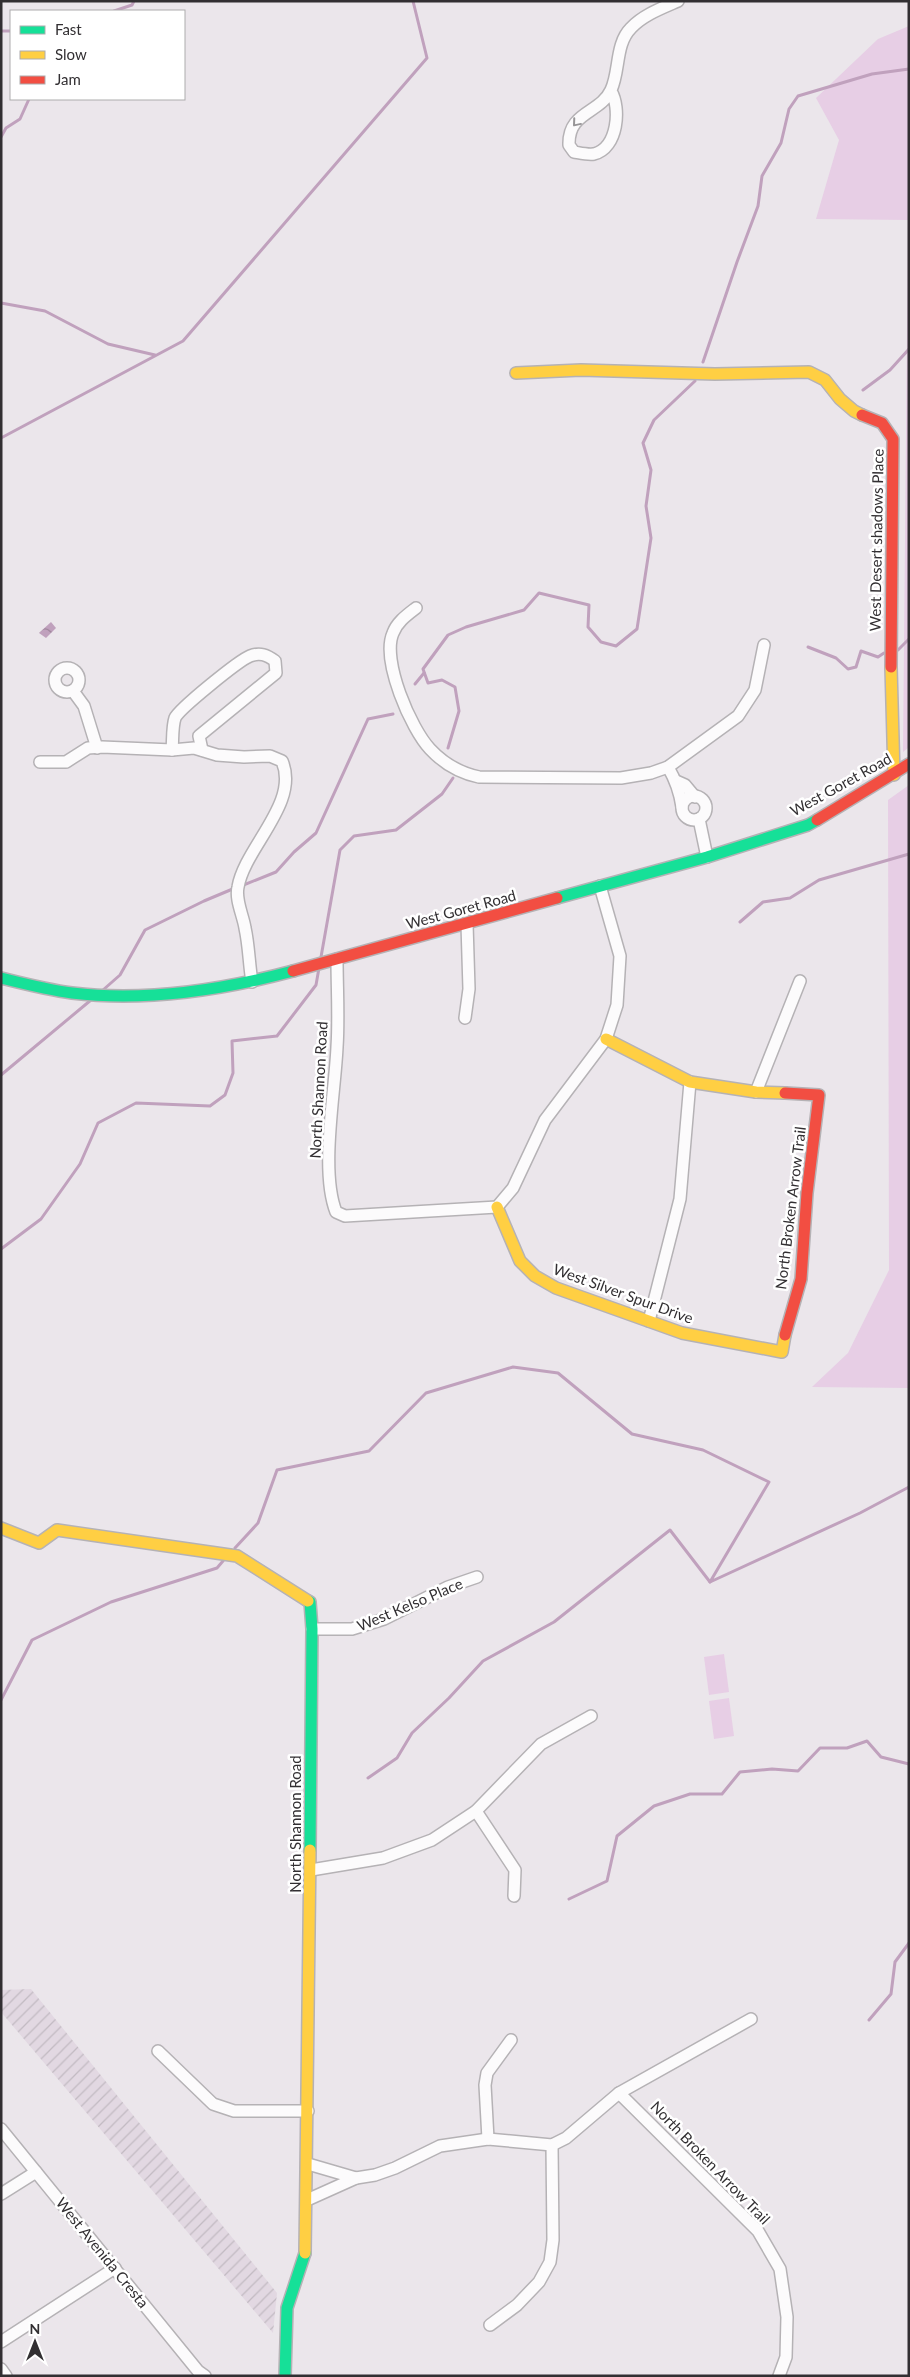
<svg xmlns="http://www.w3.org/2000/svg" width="910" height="2377" font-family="Lato,sans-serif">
  <defs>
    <pattern id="industrial-furrows" width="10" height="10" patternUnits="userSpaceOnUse" patternTransform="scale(1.25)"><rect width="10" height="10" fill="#e2d8e2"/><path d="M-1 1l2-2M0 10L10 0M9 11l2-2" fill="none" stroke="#c2bac2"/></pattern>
    <pattern id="water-waves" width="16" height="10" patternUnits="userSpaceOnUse" patternTransform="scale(1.25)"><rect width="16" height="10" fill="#c0a1bd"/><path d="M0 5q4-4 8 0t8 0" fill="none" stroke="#9d849a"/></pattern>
  </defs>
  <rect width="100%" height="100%" fill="#ebe6eb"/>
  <!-- industrial -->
  <path fill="url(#industrial-furrows)" d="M31,1989L277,2293L273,2333L1,2012V1990Z"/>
  <!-- park -->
  <g fill="#e7cee5">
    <path d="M909,26V747L903,752L908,220L816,219L839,140L816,98L878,39Z"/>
    <path d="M909,785V1388L812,1387L848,1353L889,1270L888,800Z"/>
    <path d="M724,1654L729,1692L709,1695L704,1657Z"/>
    <path d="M729,1698L734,1736L714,1739L709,1701Z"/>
  </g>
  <!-- water -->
  <path fill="url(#water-waves)" d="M51,622L56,628L46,638L39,633Z"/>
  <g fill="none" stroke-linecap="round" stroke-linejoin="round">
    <!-- stream -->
    <g stroke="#c0a1bd" stroke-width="3">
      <path d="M114,11L132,5L134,1"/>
      <path d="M1,31H11"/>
      <path d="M1,137L6,128L20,119L29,99"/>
      <path d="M1,303L45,311L108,344L155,355"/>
      <path d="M703,362L737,262L758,206L762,176L781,143L789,109L798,96L872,74L909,69"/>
      <path d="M863,390L890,370L909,349"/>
      <path d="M1,438L183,341L427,58L413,1"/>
      <path d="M808,647L836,658L848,669L856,667L861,651L878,657L884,653"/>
      <path d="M898,650L909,639"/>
      <path d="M415,684L424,673"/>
      <path d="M448,748L459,711L455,687L442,680L428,683L423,669L448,635L466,627L524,610L539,593L589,605L588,627L601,642L616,646L637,629L651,538L646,506L651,470L643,443L654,420L695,381"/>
      <path d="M241,886L276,872L294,852L316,833L368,719L393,714"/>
      <path d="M740,922L763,902L790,898L819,880L909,854"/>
      <path d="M321,957L340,850L354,836L396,830L442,794L453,778"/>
      <path d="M103,990L120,975L145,930L204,901L235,888"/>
      <path d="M1,1075L91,1000"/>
      <path d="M1,1249L41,1219L80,1164L98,1123L136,1103L210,1106L225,1095L233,1073L232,1041L277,1036L316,985L319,968"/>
      <path d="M235,1548L258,1523L277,1470L369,1451L426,1393L513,1367L558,1373L632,1434L703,1450L769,1482L710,1582L860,1513L909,1487"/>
      <path d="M1,1700L32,1640L111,1602L217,1568L223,1561"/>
      <path d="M368,1778L397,1758L412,1733L449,1698L483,1661L554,1622L670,1530L710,1582"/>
      <path d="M569,1899L607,1881L617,1836L654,1806L690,1794H722L740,1772L772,1769L798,1771L820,1748H847L867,1741L881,1757L909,1764"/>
      <path d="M869,2020L891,1994L895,1962L909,1943"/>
    </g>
    <defs>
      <g id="street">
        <path d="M611,91C621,108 618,148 594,154C588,155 580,153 574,152L569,145C568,111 600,114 611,90C620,71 615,44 631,28C643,15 662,8 678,1"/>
        <path d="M416,608C407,615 397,622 393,633C381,660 411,729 430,749C444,764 460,773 479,777L621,778L651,773L668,767L738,716L755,690L764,645"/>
        <circle cx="67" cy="680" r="12"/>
        <path d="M73,691L84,706L97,748"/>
        <path d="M172,750C173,740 172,727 175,718C179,709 238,661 250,656C260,652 267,655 275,661L276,673L199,736L202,750"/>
        <path d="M40,762H66L88,748L102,747L172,750L194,748L217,755L244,757L270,756L282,761C300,803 245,847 238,887C235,900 243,915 245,928C249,946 249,964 252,982"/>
        <path d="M668,767C675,779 680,793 682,807"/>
        <path d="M676,781L685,785L695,797"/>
        <circle cx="694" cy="808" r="12"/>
        <path d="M699,819L707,857"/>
        <path d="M337,959C337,988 339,1018 337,1047C335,1093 320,1171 336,1212L345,1216L497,1207L513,1188L545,1120L606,1039L617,1005L620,956L600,886"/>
        <path d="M465,1018L469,989L467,924"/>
        <path d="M756,1092L800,981"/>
        <path d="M649,1321L680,1199L690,1082"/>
        <path d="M312,1629H352L384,1619L448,1587L477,1577"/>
        <path d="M476,1811L515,1870L514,1896"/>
        <path d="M311,1870L383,1858L432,1840L476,1811L541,1744L591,1716"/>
        <path d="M158,2051L213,2104L234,2111H308"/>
        <path d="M619,2093L758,2231L780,2269L787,2317L786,2357L779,2376"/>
        <path d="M1,2129L198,2371L205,2376"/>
        <path d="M488,2139L485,2085L487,2073L511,2040"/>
        <path d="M308,2164L356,2178L375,2175L395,2168L440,2146L488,2139L552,2145L566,2138L619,2093L751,2019"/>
        <path d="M1,2194L36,2172"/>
        <path d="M307,2200L356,2178"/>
        <path d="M490,2325L517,2305L539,2282L550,2262L553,2240L552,2145"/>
        <path d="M1,2342L115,2268"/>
        <path d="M1,2369L6,2376"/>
      </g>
      <g id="fast">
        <path d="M557,898L707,857L808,825L817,820"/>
        <path d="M1,978C25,984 48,990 72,993C146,1002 222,990 293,971"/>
        <path d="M308,1601L310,1602L312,1629L310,1850"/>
        <path d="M285,2376L287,2308L305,2253"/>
      </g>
      <g id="slow">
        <path d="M516,373L581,370L715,374L809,372L825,380L840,399L854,411L862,415"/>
        <path d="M891,667L894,775"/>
        <path d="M606,1039L690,1082L756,1092L785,1093"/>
        <path d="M497,1207L520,1261L535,1276L556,1288L682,1333L782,1352L785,1335"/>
        <path d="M1,1528L39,1543L57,1530L237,1556L308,1601"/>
        <path d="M305,2253L310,1850"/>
      </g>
      <g id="jam">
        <path d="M862,415L882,423L893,439L891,667"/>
        <path d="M817,820L909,764"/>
        <path d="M293,971L557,898"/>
        <path d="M785,1093L819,1095L807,1193L801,1279L785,1335"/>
      </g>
    </defs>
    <!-- street casing -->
    <use href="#street" stroke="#b5b2b5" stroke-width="14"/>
    <!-- fast casing -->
    <use href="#fast" stroke="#b5b2b5" stroke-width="14"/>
    <!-- slow casing -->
    <use href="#slow" stroke="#b5b2b5" stroke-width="14"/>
    <!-- jam casing -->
    <use href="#jam" stroke="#b5b2b5" stroke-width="14"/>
    <!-- street -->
    <use href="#street" stroke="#fcfbfc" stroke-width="11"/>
    <!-- fast -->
    <use href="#fast" stroke="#16e098" stroke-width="11"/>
    <!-- slow -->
    <use href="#slow" stroke="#ffcf43" stroke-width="11"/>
    <!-- jam -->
    <use href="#jam" stroke="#f24e42" stroke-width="11"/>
  </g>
  <!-- one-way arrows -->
  <defs><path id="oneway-chevron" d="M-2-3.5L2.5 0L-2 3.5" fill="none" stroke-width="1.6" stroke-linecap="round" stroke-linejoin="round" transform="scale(1.25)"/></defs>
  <use stroke="#979597" href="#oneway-chevron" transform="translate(576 123) rotate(130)"/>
  <g text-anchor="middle" stroke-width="5" stroke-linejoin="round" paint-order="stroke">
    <!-- street labels -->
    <g font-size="15" fill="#322f32" stroke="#fff">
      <text transform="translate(877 540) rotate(-89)" y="5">West Desert shadows Place</text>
      <text transform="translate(841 785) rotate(-29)" y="5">West Goret Road</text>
      <text transform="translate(461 910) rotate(-15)" y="5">West Goret Road</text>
      <text transform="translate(319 1090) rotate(-87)" y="5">North Shannon Road</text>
      <text transform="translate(791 1208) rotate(-83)" y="5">North Broken Arrow Trail</text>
      <text transform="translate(623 1294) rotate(20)" y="5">West Silver Spur Drive</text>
      <text transform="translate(410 1605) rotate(-23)" y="5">West Kelso Place</text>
      <text transform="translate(296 1824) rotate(-90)" y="5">North Shannon Road</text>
      <text transform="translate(710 2163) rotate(46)" y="5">North Broken Arrow Trail</text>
      <text transform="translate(102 2253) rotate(51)" y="5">West Avenida Cresta</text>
    </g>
  </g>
  <!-- border -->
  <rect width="910" height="2377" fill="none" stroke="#322f32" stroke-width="5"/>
  <!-- legend -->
  <rect x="10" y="10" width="175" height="90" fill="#ffffff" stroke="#adacad"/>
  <rect x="20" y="26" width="25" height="8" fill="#16e098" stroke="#adacad"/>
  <text x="55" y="35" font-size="15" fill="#322f32">Fast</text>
  <rect x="20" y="51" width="25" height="8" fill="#ffcf43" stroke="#adacad"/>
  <text x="55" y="60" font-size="15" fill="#322f32">Slow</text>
  <rect x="20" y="76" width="25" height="8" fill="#f24e42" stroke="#adacad"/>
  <text x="55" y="85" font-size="15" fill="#322f32">Jam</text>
  <!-- north arrow -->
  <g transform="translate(35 2342)" stroke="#ffffff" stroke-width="4" paint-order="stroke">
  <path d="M0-4L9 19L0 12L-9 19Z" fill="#322f32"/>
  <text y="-8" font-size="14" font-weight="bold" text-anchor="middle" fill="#322f32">N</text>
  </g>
</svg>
